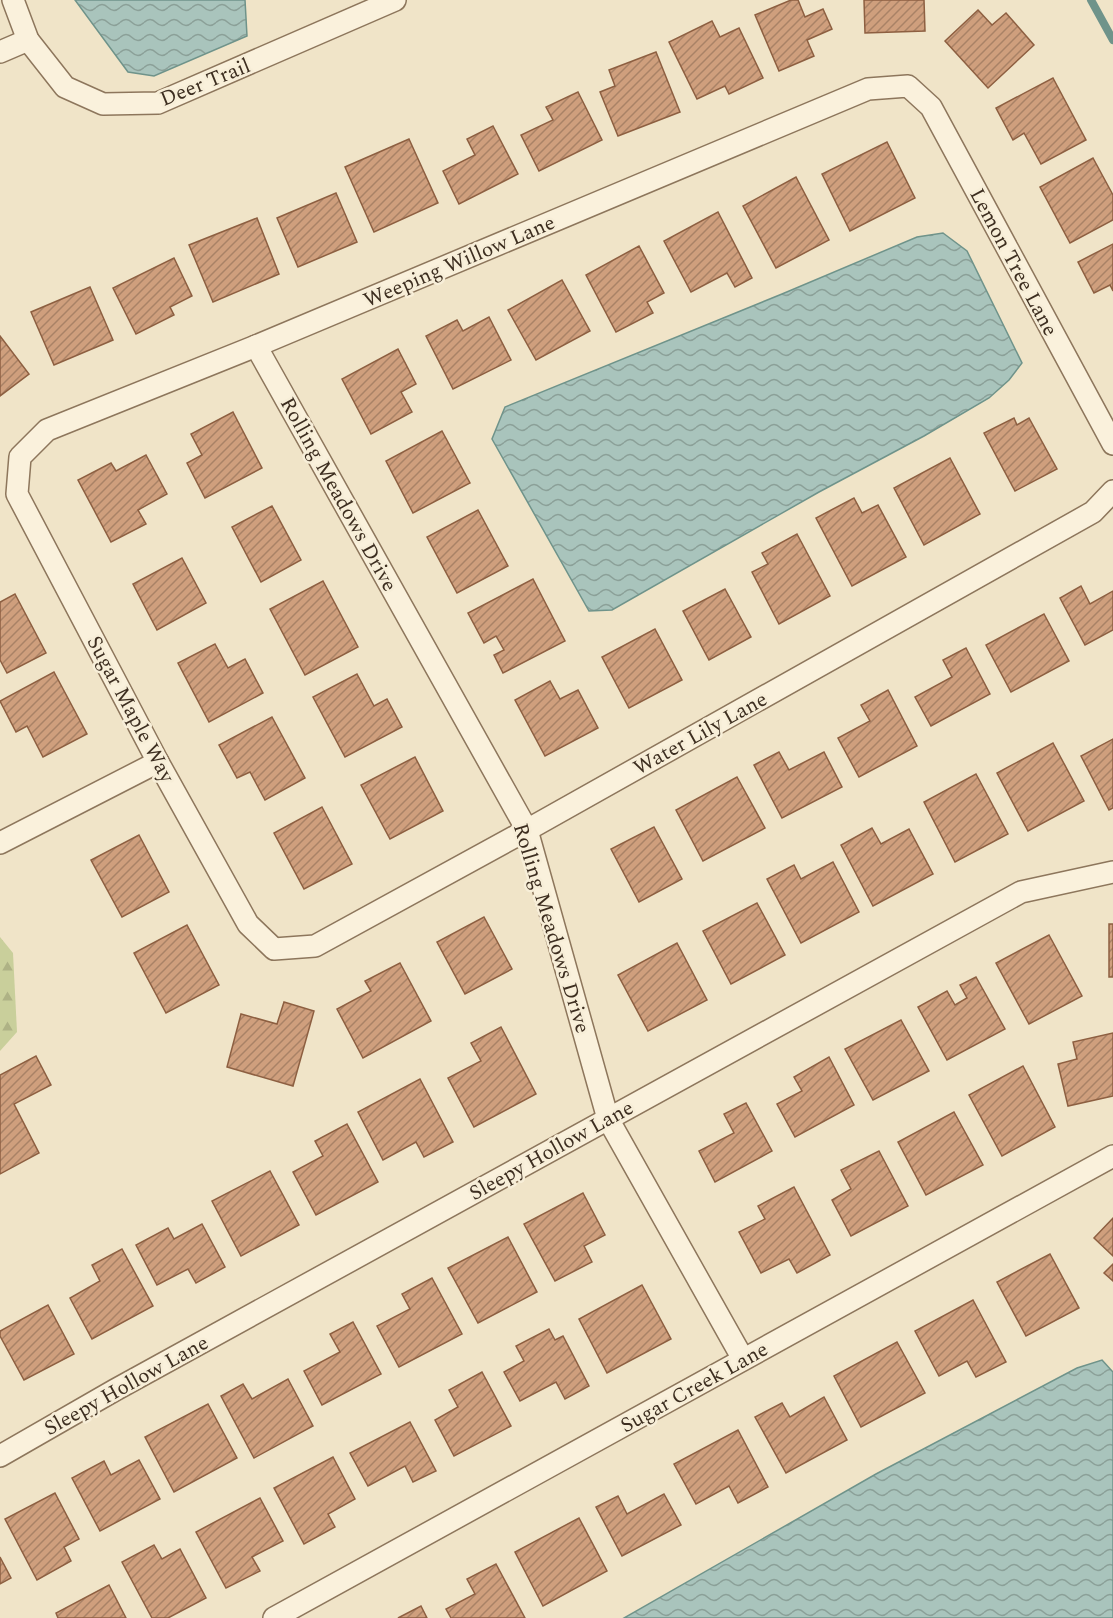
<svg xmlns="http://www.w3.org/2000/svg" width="1113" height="1618" font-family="Spectral,serif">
  <defs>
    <pattern id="forest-firs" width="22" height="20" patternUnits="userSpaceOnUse" patternTransform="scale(1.5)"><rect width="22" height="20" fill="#c9cf9b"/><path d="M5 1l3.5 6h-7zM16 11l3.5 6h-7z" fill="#aeb285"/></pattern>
    <pattern id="water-waves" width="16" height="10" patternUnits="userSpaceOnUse" patternTransform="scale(1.5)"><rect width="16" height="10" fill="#a9c4bc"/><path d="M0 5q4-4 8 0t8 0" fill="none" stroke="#8ba098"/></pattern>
    <pattern id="building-hatch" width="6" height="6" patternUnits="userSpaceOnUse" patternTransform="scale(1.5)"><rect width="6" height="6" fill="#cf9f7d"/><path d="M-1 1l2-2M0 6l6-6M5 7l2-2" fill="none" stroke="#a98266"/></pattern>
  </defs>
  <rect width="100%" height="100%" fill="#f0e4c8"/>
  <!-- forest -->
  <path fill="url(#forest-firs)" d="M0,937L13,953L17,1032L0,1051Z"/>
  <!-- water -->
  <g fill="url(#water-waves)" stroke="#6f938a" stroke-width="1.5">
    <path d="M75,0H245L247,36L154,76L128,72Z"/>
    <path d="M943,233L967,251L1022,363L1009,380L989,398L924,436L819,492L612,610L589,611L492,439L505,407L782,294L917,237Z"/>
    <path d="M1102,1360L1113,1372V1618H624L876,1474L1077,1368Z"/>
  </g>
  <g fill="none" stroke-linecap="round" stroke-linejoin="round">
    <!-- stream -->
    <path stroke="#6f938a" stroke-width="8" d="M1091,0L1113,40"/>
  </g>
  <!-- building -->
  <g fill="url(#building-hatch)" stroke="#8d5f41" stroke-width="1.5">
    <path d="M791,0H798L805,17L823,9L832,29L807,40L814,56L779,71L755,15Z"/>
    <path d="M864,0H924L925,31L865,33Z"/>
    <path d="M978,10L992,25L1006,13L1034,45L988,88L945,41Z"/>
    <path d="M712,21L720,37L739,28L763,78L729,94L725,86L697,99L669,42Z"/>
    <path d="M656,52L680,112L618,136L600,92L615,86L609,70Z"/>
    <path d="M1053,78L1086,140L1041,164L1024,133L1013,140L996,108Z"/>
    <path d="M578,92L602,140L539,171L521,135L553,120L546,107Z"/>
    <path d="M493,126L518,174L459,204L443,171L475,155L467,139Z"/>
    <path d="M409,139L438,203L374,232L345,167Z"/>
    <path d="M887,142L915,198L850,231L822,174Z"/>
    <path d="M1093,158L1113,195V220L1070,243L1040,187Z"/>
    <path d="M796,177L829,240L776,268L743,206Z"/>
    <path d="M336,193L357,242L298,267L277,218Z"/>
    <path d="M718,212L752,278L735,287L727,273L691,292L664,241Z"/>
    <path d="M257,218L279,274L213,302L189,245Z"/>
    <path d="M1113,244V291L1110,285L1094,293L1078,262Z"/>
    <path d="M639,246L664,293L647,302L653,313L616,332L586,275Z"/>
    <path d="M174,258L192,296L170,307L174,315L136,334L113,288Z"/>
    <path d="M562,280L590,331L536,360L508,310Z"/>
    <path d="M90,287L113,340L54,365L31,312Z"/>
    <path d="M489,317L511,360L453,389L426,336L457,320L463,331Z"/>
    <path d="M0,336L29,374L0,396Z"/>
    <path d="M398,349L416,384L401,392L412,412L371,434L342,379Z"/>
    <path d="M233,412L262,468L205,498L187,463L202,455L191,434Z"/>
    <path d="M1014,418L1017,425L1029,418L1057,469L1015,491L984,433Z"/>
    <path d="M442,431L470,483L413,513L386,461Z"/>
    <path d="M146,455L167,494L138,510L146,524L111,542L78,480L111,463L116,471Z"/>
    <path d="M950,458L980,514L924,545L894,488Z"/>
    <path d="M854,498L862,513L878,505L906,557L852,586L816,518Z"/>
    <path d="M272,506L301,560L261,582L232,527Z"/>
    <path d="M478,510L508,566L457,593L427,537Z"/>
    <path d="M797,534L830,596L779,624L752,572L768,564L762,553Z"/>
    <path d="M182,558L206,603L157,630L133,584Z"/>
    <path d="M533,579L565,641L503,673L494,655L504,650L496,636L484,643L468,613Z"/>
    <path d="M323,581L358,647L305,675L270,609Z"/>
    <path d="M1081,586L1090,604L1113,591V630L1085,645L1060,598Z"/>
    <path d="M725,589L751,637L709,660L683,611Z"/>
    <path d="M15,594L46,653L7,673L0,660V602Z"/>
    <path d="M1044,614L1069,661L1011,692L986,645Z"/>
    <path d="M655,629L682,680L629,708L602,657Z"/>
    <path d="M215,644L228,668L245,659L263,693L209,722L178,663Z"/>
    <path d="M966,648L990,694L931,726L915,697L952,677L943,660Z"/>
    <path d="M54,672L87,734L43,757L27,726L16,732L0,701Z"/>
    <path d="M357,674L374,706L387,699L402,727L345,757L313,697Z"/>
    <path d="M550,681L560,699L578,690L598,728L545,756L515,700Z"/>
    <path d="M888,690L917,746L859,777L838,738L870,721L861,705Z"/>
    <path d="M272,717L305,778L265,800L250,772L237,778L219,745Z"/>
    <path d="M1113,739V808L1109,810L1081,756Z"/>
    <path d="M1053,743L1084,801L1028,831L997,773Z"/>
    <path d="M779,752L789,770L824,752L842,787L782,818L754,765Z"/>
    <path d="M415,757L443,811L390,839L361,785Z"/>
    <path d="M976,774L1008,834L955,862L924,802Z"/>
    <path d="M737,777L765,828L703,861L676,810Z"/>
    <path d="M322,807L352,864L304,889L274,833Z"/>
    <path d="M654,827L682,879L639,902L611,849Z"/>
    <path d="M872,828L881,844L909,829L933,874L873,906L841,845Z"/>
    <path d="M139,835L169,892L122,917L91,860Z"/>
    <path d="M833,862L859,912L801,943L767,879L794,865L801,879Z"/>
    <path d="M757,903L785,955L731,984L703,931Z"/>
    <path d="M484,917L512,969L465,994L437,942Z"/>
    <rect x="1109" y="924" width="4" height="53"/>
    <path d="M187,925L219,985L166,1013L134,953Z"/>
    <path d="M1049,935L1082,996L1029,1024L996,963Z"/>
    <path d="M677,943L707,1000L648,1031L618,975Z"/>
    <path d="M400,963L431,1021L363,1058L337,1009L371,991L365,981Z"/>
    <path d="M976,977L1005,1029L947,1060L918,1007L947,991L955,1005L967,998L960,985Z"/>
    <path d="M284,1002L314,1011L293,1086L227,1067L241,1014L277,1024Z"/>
    <path d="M901,1020L929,1071L873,1100L845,1049Z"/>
    <path d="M501,1027L536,1094L474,1127L448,1078L481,1061L471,1043Z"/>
    <path d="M1113,1033V1096L1068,1106L1058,1064L1077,1059L1073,1042Z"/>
    <path d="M36,1056L51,1085L14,1104L39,1153L0,1174V1075Z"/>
    <path d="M829,1057L854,1105L795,1137L777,1104L802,1091L794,1077Z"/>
    <path d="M1023,1066L1055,1127L1002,1156L969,1095Z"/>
    <path d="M420,1079L453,1142L424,1157L416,1142L383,1160L358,1112Z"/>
    <path d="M746,1103L772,1151L715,1182L699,1151L734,1133L724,1114Z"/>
    <path d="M954,1112L983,1165L926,1195L898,1142Z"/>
    <path d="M347,1124L378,1182L316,1215L293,1172L323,1156L315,1141Z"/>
    <path d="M879,1151L908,1206L851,1236L832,1200L851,1189L841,1170Z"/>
    <path d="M270,1171L299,1225L241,1256L212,1201Z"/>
    <path d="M794,1187L830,1255L797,1273L789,1259L761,1273L739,1232L765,1219L758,1206Z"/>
    <path d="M583,1193L605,1235L584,1246L592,1262L555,1281L524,1224Z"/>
    <path d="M1113,1218V1256L1094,1238Z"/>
    <path d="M202,1224L225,1267L196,1283L188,1269L157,1285L136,1245L168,1228L174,1239Z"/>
    <path d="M508,1237L537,1292L478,1323L448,1268Z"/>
    <path d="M122,1249L153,1306L92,1339L70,1298L100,1281L92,1265Z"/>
    <path d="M1050,1254L1079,1308L1026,1336L997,1282Z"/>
    <path d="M1113,1264V1281L1104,1273Z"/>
    <path d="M432,1278L462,1334L399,1367L377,1326L410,1309L402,1294Z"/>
    <path d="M642,1285L671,1339L607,1373L579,1319Z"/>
    <path d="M973,1300L1006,1362L976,1377L967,1361L939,1376L915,1331Z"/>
    <path d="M48,1305L74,1354L24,1380L0,1336V1331Z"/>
    <path d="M353,1322L381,1374L322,1405L304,1371L340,1352L330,1334Z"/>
    <path d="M549,1329L555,1340L563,1336L589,1386L565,1399L556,1382L520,1401L504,1372L524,1361L516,1346Z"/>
    <path d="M897,1342L925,1393L861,1427L834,1376Z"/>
    <path d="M482,1372L511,1426L454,1456L435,1420L458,1407L449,1390Z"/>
    <path d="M288,1379L313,1426L254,1458L221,1396L243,1384L252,1399Z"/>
    <path d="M824,1397L847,1440L786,1473L755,1417L782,1403L790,1417Z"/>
    <path d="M208,1404L237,1458L174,1492L145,1437Z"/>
    <path d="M410,1422L436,1471L413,1482L405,1466L368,1486L350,1453Z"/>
    <path d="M738,1430L768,1487L738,1503L729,1486L696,1504L674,1464Z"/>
    <path d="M333,1457L355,1499L328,1514L335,1527L304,1544L274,1488Z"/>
    <path d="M139,1460L160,1499L100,1531L72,1478L104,1461L111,1475Z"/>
    <path d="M55,1493L79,1539L64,1547L71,1561L37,1580L5,1519Z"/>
    <path d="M664,1494L681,1525L622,1556L596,1507L618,1496L627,1514Z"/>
    <path d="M260,1498L283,1541L252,1557L260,1571L226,1588L196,1532Z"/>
    <path d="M579,1518L607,1571L543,1606L515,1552Z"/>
    <path d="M154,1545L162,1559L180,1549L206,1598L168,1618H152L122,1562Z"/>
    <path d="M0,1557L11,1578L0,1584Z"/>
    <path d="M496,1564L525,1618H451L446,1609L475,1594L467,1579Z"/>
    <path d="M109,1585L126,1618H58L56,1613Z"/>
    <path d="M421,1606L427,1618H398Z"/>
  </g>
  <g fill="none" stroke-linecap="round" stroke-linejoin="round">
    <defs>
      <g id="street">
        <path d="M13,0L28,40L65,87L103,104L158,103L395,0"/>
        <path d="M0,52L28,40"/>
        <path d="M256,346L527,830L608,1119L743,1359"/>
        <path d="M1113,444L931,107L908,86L868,89L256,346L47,430L20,457L17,494L158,762L248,924L274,949L315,946L527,830L1093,512L1113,491"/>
        <path d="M0,843L158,762"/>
        <path d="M0,1456L115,1390L1021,892L1113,872"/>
        <path d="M274,1618L1113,1156"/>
      </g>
    </defs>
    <!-- street casing -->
    <use href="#street" stroke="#8d765c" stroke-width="24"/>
    <!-- street -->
    <use href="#street" stroke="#faf1dc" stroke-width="21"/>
  </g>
  <g text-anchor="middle" stroke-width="5" stroke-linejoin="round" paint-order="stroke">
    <!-- street labels -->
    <g font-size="21" fill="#3d2e20" stroke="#f7eed8">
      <text transform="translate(205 82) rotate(-22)" y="7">Deer Trail</text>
      <text transform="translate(459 261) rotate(-23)" y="7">Weeping Willow Lane</text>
      <text transform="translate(1014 262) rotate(62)" y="7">Lemon Tree Lane</text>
      <text transform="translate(339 494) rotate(61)" y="7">Rolling Meadows Drive</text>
      <text transform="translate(131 709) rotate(62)" y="7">Sugar Maple Way</text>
      <text transform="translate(700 733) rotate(-29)" y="7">Water Lily Lane</text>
      <text transform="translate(552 928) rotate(73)" y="7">Rolling Meadows Drive</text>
      <text transform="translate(551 1150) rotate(-29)" y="7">Sleepy Hollow Lane</text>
      <text transform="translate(126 1385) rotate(-29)" y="7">Sleepy Hollow Lane</text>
      <text transform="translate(694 1387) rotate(-29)" y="7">Sugar Creek Lane</text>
    </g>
  </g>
</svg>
